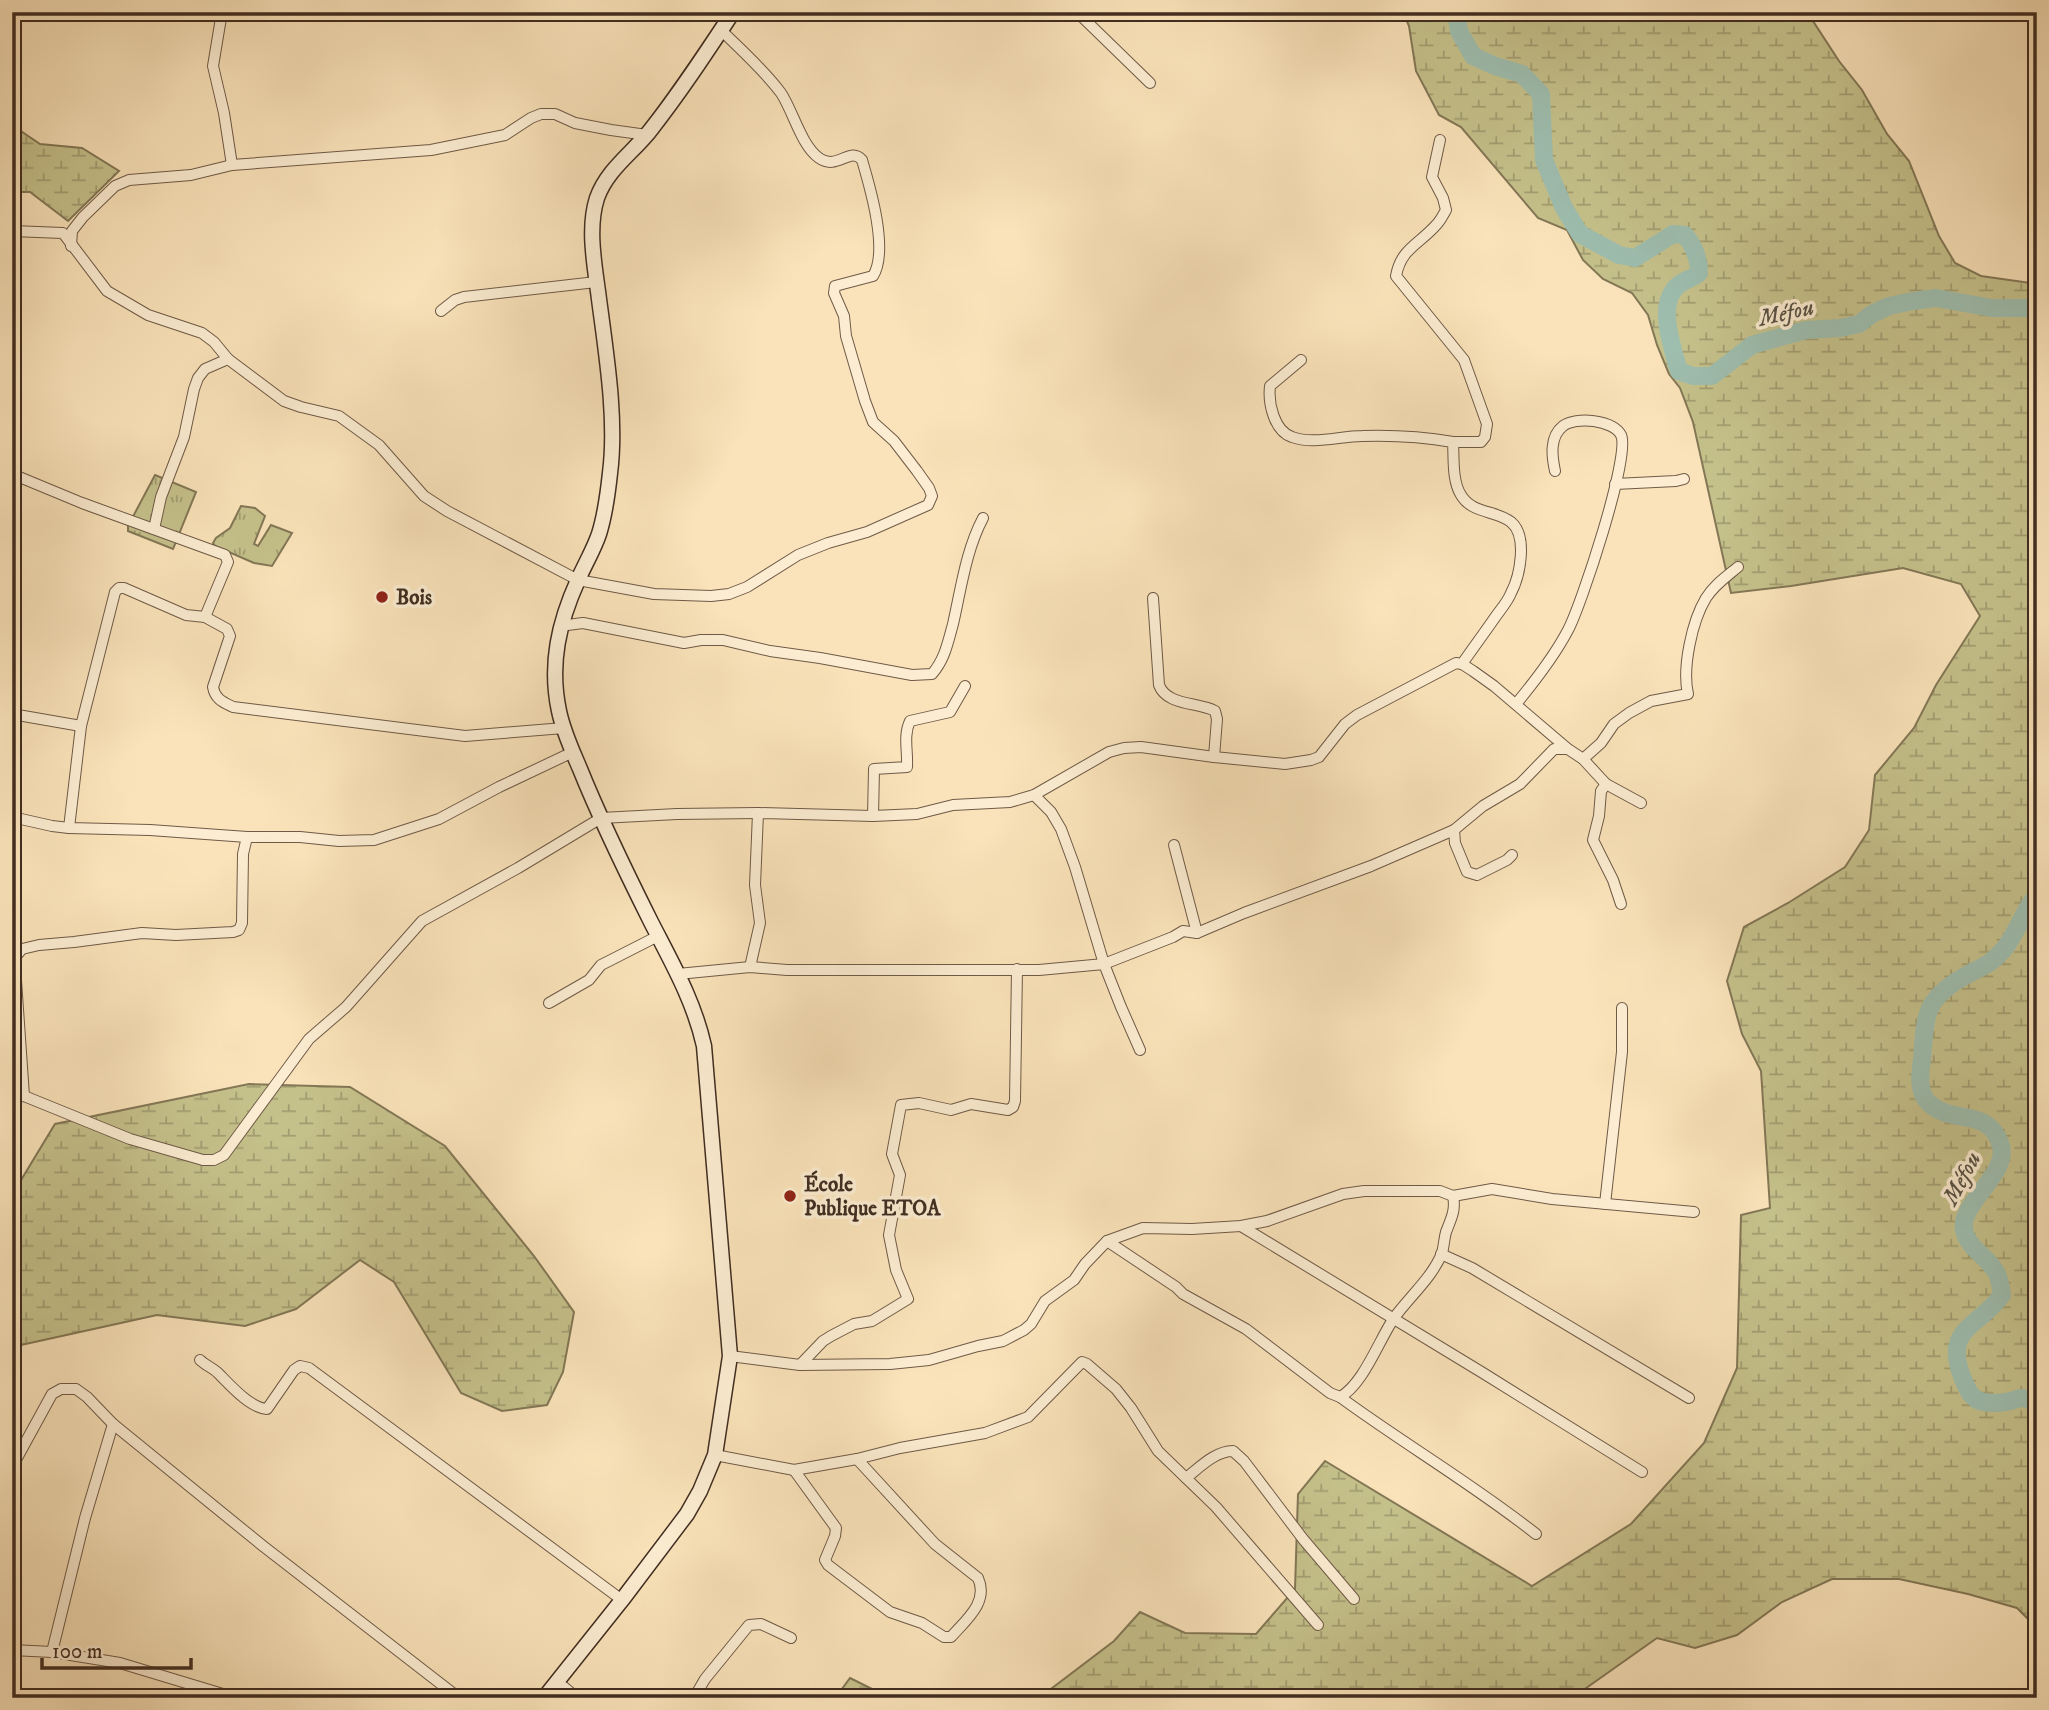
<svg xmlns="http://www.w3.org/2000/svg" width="2049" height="1710" font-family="'IM FELL DW Pica',serif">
  <defs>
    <pattern id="grass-tufts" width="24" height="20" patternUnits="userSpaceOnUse" patternTransform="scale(1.75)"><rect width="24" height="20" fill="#c5c18b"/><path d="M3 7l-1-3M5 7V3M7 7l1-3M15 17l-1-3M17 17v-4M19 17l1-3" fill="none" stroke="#a29d71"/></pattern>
    <pattern id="wetland-marsh" width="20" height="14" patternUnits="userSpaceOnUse" patternTransform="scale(1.75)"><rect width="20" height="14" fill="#c5c18b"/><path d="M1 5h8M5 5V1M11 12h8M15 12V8" fill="none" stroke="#a29d71"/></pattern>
  </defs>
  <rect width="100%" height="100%" fill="#fae3ba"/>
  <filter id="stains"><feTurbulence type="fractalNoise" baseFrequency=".00286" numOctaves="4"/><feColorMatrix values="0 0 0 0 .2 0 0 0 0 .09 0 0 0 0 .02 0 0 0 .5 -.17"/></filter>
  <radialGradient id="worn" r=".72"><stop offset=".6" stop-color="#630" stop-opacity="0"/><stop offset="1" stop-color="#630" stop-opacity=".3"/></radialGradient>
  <!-- grass -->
  <g fill="url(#grass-tufts)" stroke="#837756" stroke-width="2">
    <path d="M155,475L196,492L173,549L128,531V526Z"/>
    <path d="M241,506L255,508L265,516L254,544L258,546L271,525L292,533L272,566L254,563L215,546L213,543L216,538L230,528Z"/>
  </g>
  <!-- wetland -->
  <g fill="url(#wetland-marsh)" stroke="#837756" stroke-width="2">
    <path d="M1403,12H1811L1813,21L1839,61L1862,90L1887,134L1909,161L1939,236L1955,263L1981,276L2037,284V1628L2017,1608L1968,1594L1899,1579H1832L1782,1602L1737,1635L1695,1648L1657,1638L1572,1698H1039L1114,1641L1140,1612L1185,1633L1256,1634L1295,1589L1298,1494L1325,1461L1532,1586L1631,1524L1704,1443L1737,1368L1741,1215L1770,1208L1761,1071L1742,1034L1727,981L1744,927L1788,903L1845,867L1869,830L1875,775L1914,728L1936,685L1980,616L1961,584L1903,568L1791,586L1731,593L1693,422L1680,388L1669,374L1657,345L1648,315L1632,293L1603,279L1583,260L1567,230L1538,218L1461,127L1439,115L1416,71L1409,26Z"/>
    <path d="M12,125L40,144L82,148L119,171L68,221L30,192H12Z"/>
    <path d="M249,1084L350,1087L445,1146L534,1256L574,1312L563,1372L547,1405L502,1411L461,1393L394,1282L360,1260L296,1309L245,1326L157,1315L12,1347V1195L55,1124Z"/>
    <path d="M850,1678L890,1698H840L839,1693Z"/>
  </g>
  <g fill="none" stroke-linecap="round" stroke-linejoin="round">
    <!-- river -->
    <g stroke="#9ebeaf" stroke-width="18">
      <path d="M1456,12L1459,31L1473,56L1495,66L1522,74L1541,94L1544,160L1564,208L1580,234L1619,255L1635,258L1673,234L1685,235C1694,246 1699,259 1699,273C1691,280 1679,281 1673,291C1659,310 1673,350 1679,371L1693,376H1712L1752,345L1806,330L1840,328L1859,324L1872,314L1889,306L1913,301L1936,298L1992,308H2037"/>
      <path d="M2037,895C2023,911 2017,933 2004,949C1992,964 1981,967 1965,976C1923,1000 1926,1015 1922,1059C1920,1074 1917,1093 1930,1104C1953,1125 1987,1107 2000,1143C2011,1170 1968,1197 1964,1222C1961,1246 1988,1255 1997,1274C2000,1280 2001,1288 2002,1295C1978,1328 1942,1328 1963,1379C1967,1389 1972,1401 1984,1402C1993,1404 2002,1403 2011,1401C2015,1400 2018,1398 2022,1398C2026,1398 2033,1402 2037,1404"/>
    </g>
    <defs>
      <g id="street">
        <path d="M222,12L213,66L224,113L232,165"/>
        <path d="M1077,12L1150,83"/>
        <path d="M1440,140L1432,177L1443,198L1446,210C1443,215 1441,220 1437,224C1420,244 1401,248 1396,276L1464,360L1487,424L1485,437L1481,442H1453"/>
        <path d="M12,231L63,233L107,291L148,315L202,333L214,342L228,359L284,401L301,407L339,416L379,445L424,496L447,511L578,580L654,594L711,596L729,594L747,587L798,555L828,543L867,532L928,505L932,496L929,488L917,471L894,441L873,422L865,401L846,336L844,316L834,293L835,286L873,276C889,251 870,187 862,160C850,146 837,171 819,158C801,145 793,111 781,93C764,70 741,50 721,30"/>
        <path d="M71,246L72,231L83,217L115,186L129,180L191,175L232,165L431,150L505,135L531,118L541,114H555L575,123L611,130L647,135"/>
        <path d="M441,311L455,300L464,297L596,282"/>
        <path d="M1301,360L1270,386C1268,403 1274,431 1292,437C1313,445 1340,436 1362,436C1391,435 1424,437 1453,442C1454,458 1452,481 1461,495C1472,514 1496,510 1511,522C1528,536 1520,576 1511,593C1508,601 1501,609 1496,616C1485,632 1473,648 1462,664"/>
        <path d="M12,474L82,503L225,555L228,562L205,617"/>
        <path d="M1615,484L1676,481L1684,479"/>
        <path d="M154,529L161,497L184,437L194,389L198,378L205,369L228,359"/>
        <path d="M1153,598L1159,685C1167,706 1198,702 1215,711L1217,719L1214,757"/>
        <path d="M560,626L583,623L684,643L701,640H723L770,651L820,658L912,675L932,674C945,659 948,642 953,624C961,589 966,550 983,518"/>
        <path d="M1516,704C1535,681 1554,657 1568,630C1581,606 1631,455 1621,435C1613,420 1576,416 1563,426C1549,437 1552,457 1555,471"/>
        <path d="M12,714L81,726"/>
        <path d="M1583,759L1601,743L1614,724L1629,713L1651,701L1688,694C1682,668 1692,621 1706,598C1714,585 1726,577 1738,567"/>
        <path d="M1606,784L1601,791L1599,816L1593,840L1613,880L1621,904"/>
        <path d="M1034,795L1051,812L1061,829L1075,867L1104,964L1173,937L1183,931L1197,933L1174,845"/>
        <path d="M873,816L874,769L907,767C908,751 903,736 910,721L950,712L965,686"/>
        <path d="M12,817L52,826L69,828L150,830L247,837H300L339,841L374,840L439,819L499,787L573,752"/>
        <path d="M69,828L81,726L115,592L119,588H124L186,615L205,617L227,629L230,636L213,687C215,699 223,702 233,707L465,736L564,728"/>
        <path d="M1454,830L1455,843L1467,872L1477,875L1507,860L1512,855"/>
        <path d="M1197,933L1244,913L1371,866L1454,830L1483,806L1520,784L1554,749H1567"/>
        <path d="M750,967L760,923L755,885L758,813L873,816L917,814L953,805L1010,802L1034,795L1109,752L1124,748L1141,747L1214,757L1285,764L1311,760L1319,757L1345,724L1357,715L1456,663L1462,664L1473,671L1494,686L1568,749L1583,759L1606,784L1641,803"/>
        <path d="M678,974L750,967L787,970H1039L1104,964L1121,1007L1140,1050"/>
        <path d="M549,1003L589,980L601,965L609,961L658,936"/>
        <path d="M24,1096L15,966L16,956L22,949L39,945L74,942L142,933L176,935L233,932L239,930L242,923L243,854L247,837"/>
        <path d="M12,1097L24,1096L130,1139L203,1160H214L224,1155L309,1039L346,1007L422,921L518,868L601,818L677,814L758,813"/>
        <path d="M1605,1204L1622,1052V1008"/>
        <path d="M1241,1226L1483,1373L1642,1472"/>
        <path d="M1107,1241L1176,1287L1183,1294L1246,1329L1330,1393L1340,1397C1363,1385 1379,1340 1394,1318C1409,1297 1432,1278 1442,1253C1444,1246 1444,1239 1446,1232C1451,1219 1456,1210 1453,1196"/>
        <path d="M1441,1254L1472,1268L1689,1398"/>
        <path d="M730,1356L800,1365L890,1364L929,1360L978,1346L1003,1341L1024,1330L1031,1324L1045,1301L1074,1280L1085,1264L1107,1241L1143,1228L1192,1229L1241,1226L1267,1221L1343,1194L1364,1191H1440L1453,1196L1492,1189L1552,1199L1694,1212"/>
        <path d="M200,1360C205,1365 213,1368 218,1373C230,1385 250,1408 267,1409L294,1370L300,1366L309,1368L622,1600"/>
        <path d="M800,1365L823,1341L831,1336L854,1324L872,1321L908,1299L896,1270L889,1235L900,1175L892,1154L901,1105L919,1103L951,1110L971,1104L1008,1110L1013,1107L1015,1101L1017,969"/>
        <path d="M1340,1397C1404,1444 1473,1484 1536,1534"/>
        <path d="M715,1455L794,1470L857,1459L900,1448L985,1433L1028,1417L1082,1362L1087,1364L1116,1389L1131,1408L1158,1451L1216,1507L1318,1625"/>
        <path d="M12,1467L52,1394L61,1389H76L87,1397L113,1424L263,1546L459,1698"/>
        <path d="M794,1470L836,1528L835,1536L825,1560L828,1565L890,1612L922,1623L944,1637H951C966,1620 989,1602 978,1578L935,1544L857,1459"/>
        <path d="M1186,1478C1199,1468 1215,1451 1233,1451L1244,1461L1303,1539L1354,1599"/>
        <path d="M12,1650L52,1652L120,1663L236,1698"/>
        <path d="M52,1652L85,1518L113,1424"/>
        <path d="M554,1685L564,1687L577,1698"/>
        <path d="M694,1698L705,1679L749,1625L761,1624L791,1638"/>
      </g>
      <path id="secondary" d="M544,1698L622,1600L687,1514L700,1491L715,1455L730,1356L704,1046C694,1001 672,963 651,922C626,872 601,821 580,769C572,750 563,731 559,711C549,664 559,622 578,580C585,564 594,549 599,534C605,515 608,492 610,473C617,419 606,353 599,299C595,267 587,229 597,198C607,170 631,154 649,132C679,94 706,53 733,12"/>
    </defs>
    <!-- street casing -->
    <use href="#street" stroke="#6f5a47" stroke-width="12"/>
    <!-- secondary casing -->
    <use href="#secondary" stroke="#412d21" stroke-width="17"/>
    <!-- street -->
    <use href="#street" stroke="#fcedd2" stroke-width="10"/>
    <!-- secondary -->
    <use href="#secondary" stroke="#fcedd2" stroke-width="14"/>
  </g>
  <!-- markers -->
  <g fill="#8f2418" stroke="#fcedd2" stroke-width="2.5">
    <circle cx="382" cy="597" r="7"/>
    <circle cx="790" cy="1196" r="7"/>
  </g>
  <g text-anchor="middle" stroke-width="7" stroke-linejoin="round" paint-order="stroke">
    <!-- poi labels -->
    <g font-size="21" font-weight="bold" fill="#412d21" stroke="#fcedd2" text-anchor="start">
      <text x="396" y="604">Bois</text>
      <text x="804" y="1191">École<tspan x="804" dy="24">Publique ETOA</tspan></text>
    </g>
    <!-- water labels -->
    <g font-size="23" font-style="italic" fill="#585144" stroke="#fcedd2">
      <text transform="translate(1786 312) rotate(-13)" y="8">Méfou</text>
      <text transform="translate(1961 1178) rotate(-62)" y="8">Méfou</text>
    </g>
  </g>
  <!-- margin -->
  <rect width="2049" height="1710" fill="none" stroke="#fae3ba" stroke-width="42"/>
  <rect x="14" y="14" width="2021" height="1682" fill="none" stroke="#412d21" stroke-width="3.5"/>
  <rect x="21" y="21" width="2007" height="1668" fill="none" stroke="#412d21" stroke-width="2"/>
  <!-- scale -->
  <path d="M42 1658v10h149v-10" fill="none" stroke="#412d21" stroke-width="3.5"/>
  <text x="52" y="1658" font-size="21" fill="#412d21" stroke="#fcedd2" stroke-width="5" paint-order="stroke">100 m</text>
  <rect width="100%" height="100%" filter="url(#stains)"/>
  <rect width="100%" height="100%" fill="url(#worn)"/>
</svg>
